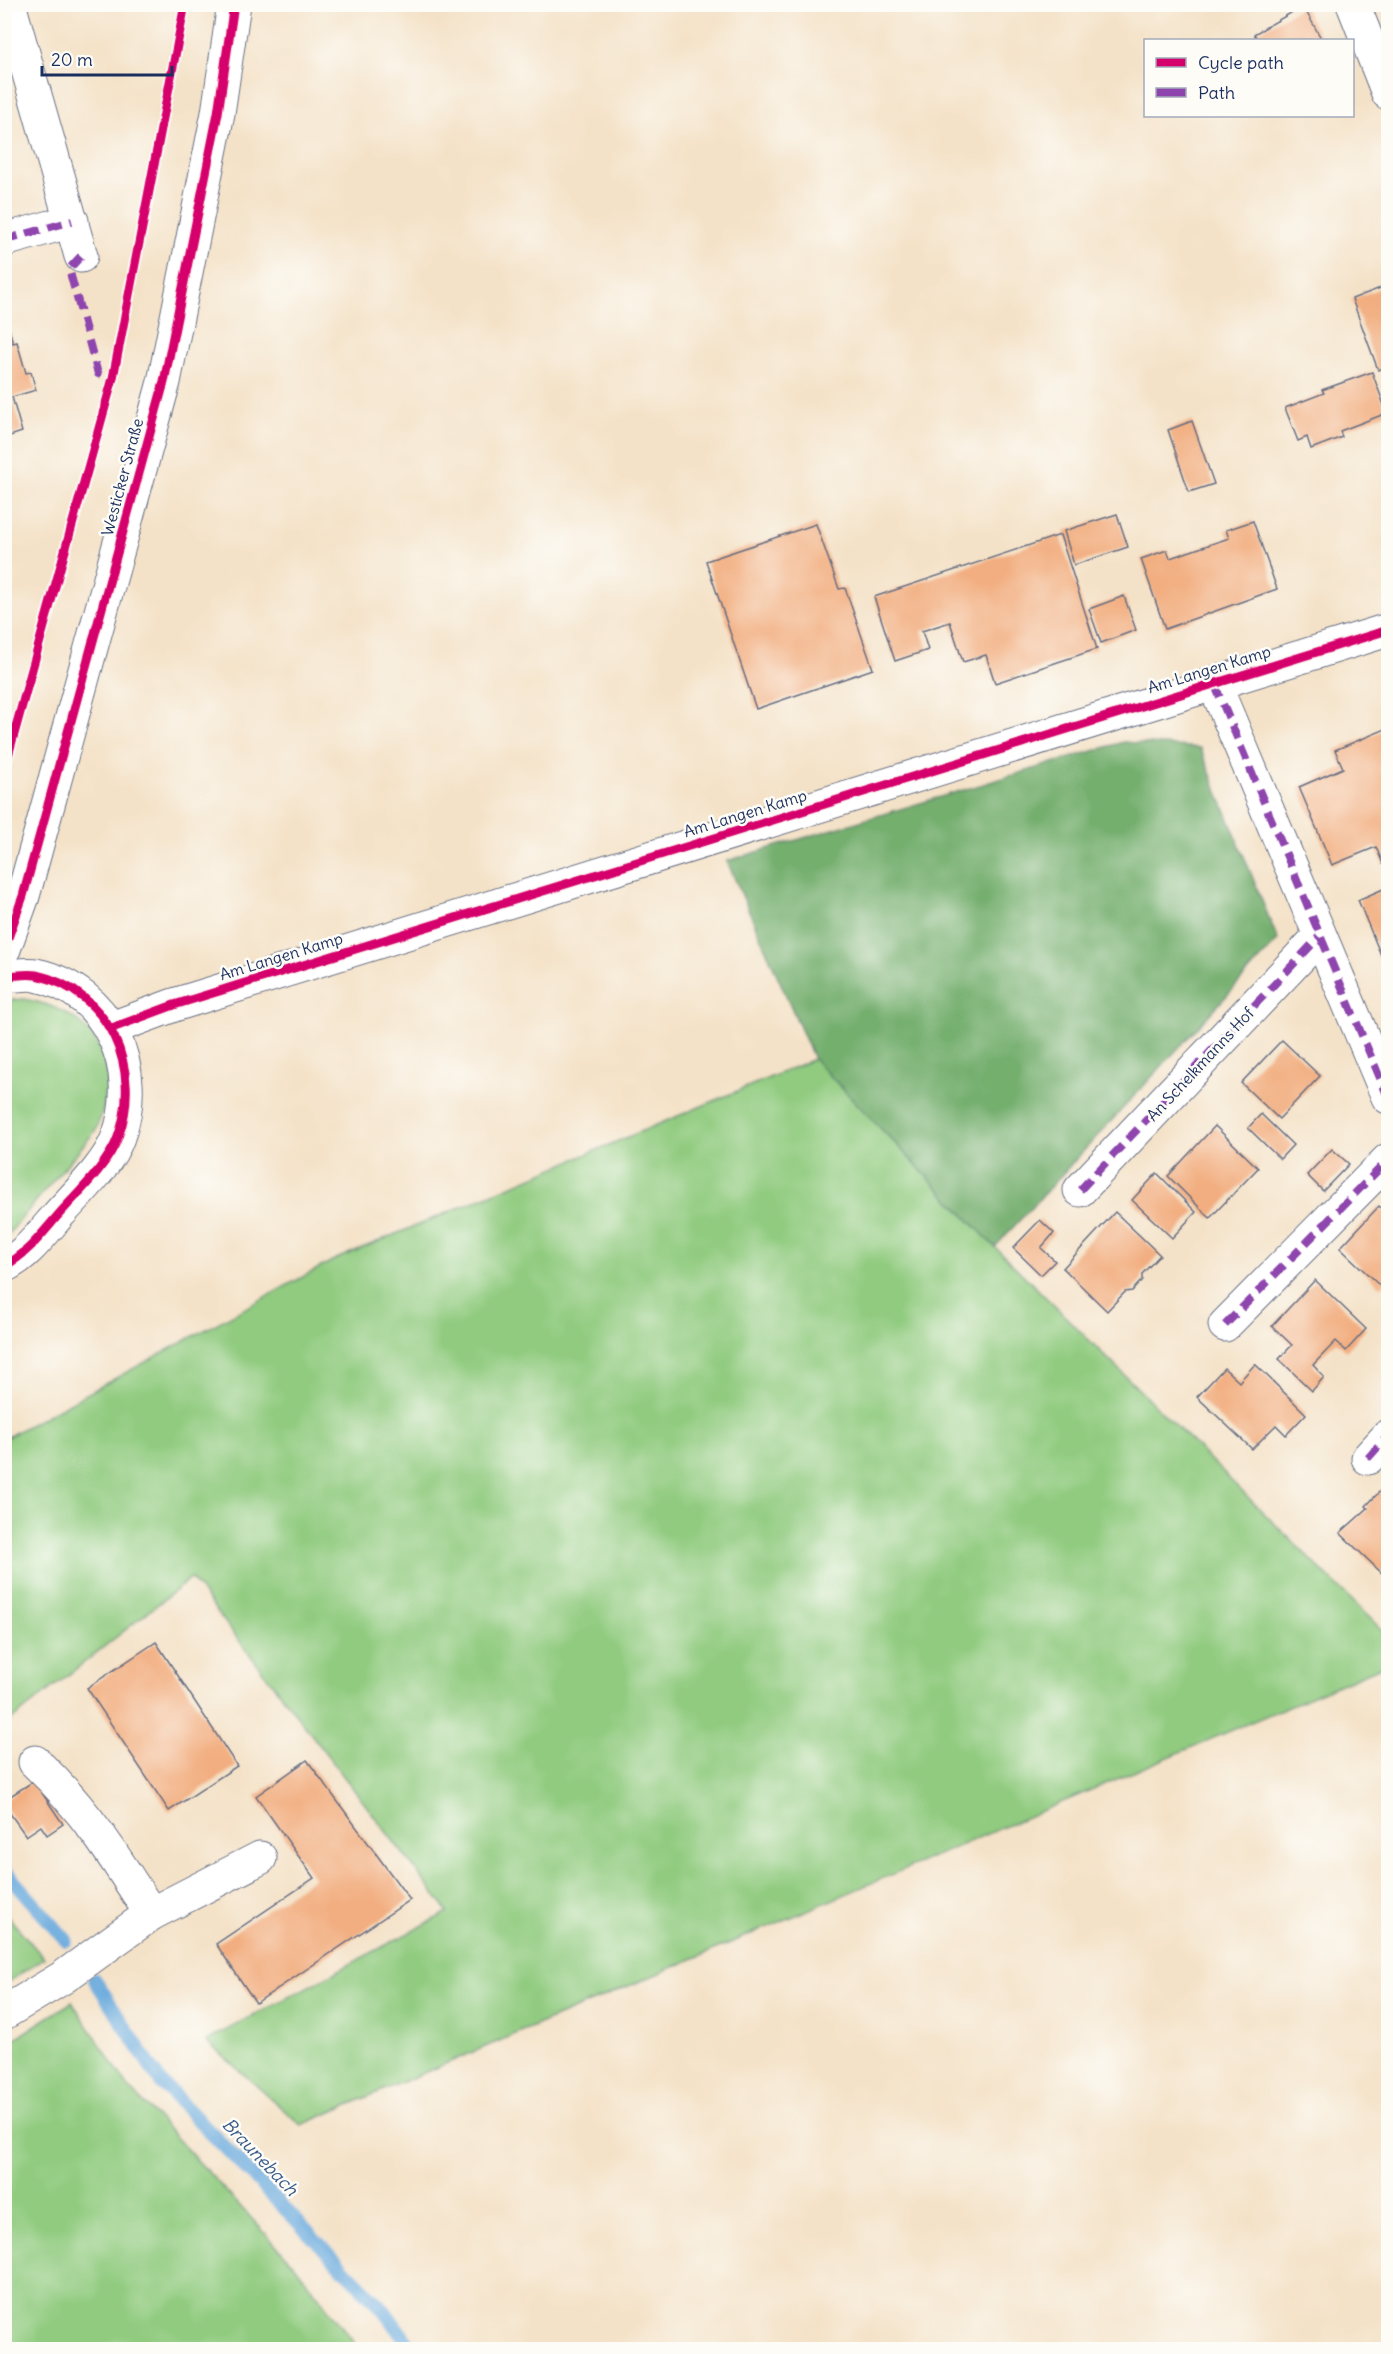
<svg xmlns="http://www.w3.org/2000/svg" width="1393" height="2354" font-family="Delius,sans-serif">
  <rect width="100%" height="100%" fill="#fdfcf7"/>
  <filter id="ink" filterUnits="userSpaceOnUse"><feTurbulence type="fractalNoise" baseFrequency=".0167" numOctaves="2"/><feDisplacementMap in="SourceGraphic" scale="12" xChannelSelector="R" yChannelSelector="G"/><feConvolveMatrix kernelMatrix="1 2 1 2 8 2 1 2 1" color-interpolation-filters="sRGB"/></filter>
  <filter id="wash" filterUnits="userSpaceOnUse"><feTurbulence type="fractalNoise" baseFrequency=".008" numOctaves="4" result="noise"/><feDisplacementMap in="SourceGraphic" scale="24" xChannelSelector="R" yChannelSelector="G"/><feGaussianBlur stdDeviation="1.35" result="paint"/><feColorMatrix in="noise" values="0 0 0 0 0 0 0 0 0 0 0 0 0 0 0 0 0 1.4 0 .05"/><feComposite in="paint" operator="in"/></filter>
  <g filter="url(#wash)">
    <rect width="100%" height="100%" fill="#f4e2c8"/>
    <!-- green -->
    <g fill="#90cb7f" stroke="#567d6e" stroke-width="1.5">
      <path d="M24,999C95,1012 126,1063 95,1131L5,1238V1001Z"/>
      <path d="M814,1059L995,1247L1388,1636V1664L301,2125L206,2041L448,1912L191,1578L5,1725V1438L334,1260Z"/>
      <path d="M5,1913L44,1958L5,1984H4Z"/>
      <path d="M72,2002L128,2086L293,2263L359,2349H5V2045Z"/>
    </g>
    <!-- forest -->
    <path fill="#74af6e" stroke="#486f66" stroke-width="1.5" d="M1123,742L1200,748L1278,940L995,1247L814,1059L727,861Z"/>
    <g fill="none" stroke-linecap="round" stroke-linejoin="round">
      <!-- stream -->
      <g stroke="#6aaadd" stroke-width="14">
        <path d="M4,1870L66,1940"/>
        <path d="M95,1980L160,2081L384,2310L413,2350"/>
      </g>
    </g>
    <g id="blocks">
      <!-- building -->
      <g fill="#f2ae80">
        <path d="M1303,6L1322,40H1258L1254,34Z"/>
        <path d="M1388,285V366L1378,370L1352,299Z"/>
        <path d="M5,315L13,343L17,342L26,373L31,372L36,390L12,397L22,432L4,438Z"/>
        <path d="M1372,372L1387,413L1340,431L1342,437L1311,449L1307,437L1298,441L1285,408L1324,393L1322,390Z"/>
        <path d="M1192,421L1214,484L1189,492L1168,430Z"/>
        <path d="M1117,514L1128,547L1074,565L1064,531Z"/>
        <path d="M1253,521L1277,589L1165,629L1141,559L1167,550L1170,558L1229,538L1226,530Z"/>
        <path d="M816,524L839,589L845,588L873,669L756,709L706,561Z"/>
        <path d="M1060,535L1097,649L995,683L986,655L963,662L950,622L922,631L928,650L895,661L874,597Z"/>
        <path d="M1124,596L1136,630L1101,643L1089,609Z"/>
        <path d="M1388,728V751L1385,753L1388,762V862L1383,864L1376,847L1332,865L1299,787L1343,768L1335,750Z"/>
        <path d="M1388,887V972L1358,900Z"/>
        <path d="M1282,1040L1320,1076L1279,1119L1241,1083Z"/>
        <path d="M1261,1114L1293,1145L1280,1159L1248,1128Z"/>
        <path d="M1215,1126L1258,1168L1210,1218L1168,1176Z"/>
        <path d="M1332,1149L1349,1164L1323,1191L1307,1175Z"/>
        <path d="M1157,1173L1196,1212L1172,1238L1132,1200Z"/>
        <path d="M1379,1206L1388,1215V1279L1381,1287L1340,1248Z"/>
        <path d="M1115,1212L1160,1255L1142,1274V1280L1132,1291L1125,1292L1107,1311L1063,1268Z"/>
        <path d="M1040,1220L1054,1233L1041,1248L1055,1261L1041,1275L1013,1248Z"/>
        <path d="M1315,1280L1366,1329L1346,1351L1336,1341L1313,1365L1324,1377L1312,1391L1279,1359L1292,1345L1272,1326Z"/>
        <path d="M1255,1364L1306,1414L1286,1435L1276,1425L1252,1449L1197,1397L1224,1368L1239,1382Z"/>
        <path d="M1383,1488L1388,1493V1579L1340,1533L1368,1508L1366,1506Z"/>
        <path d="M156,1642L237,1766L169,1811L87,1688Z"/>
        <path d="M307,1760L410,1900L256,2003L216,1944L314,1878L256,1796Z"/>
        <path d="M34,1781L63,1824L47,1835L41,1826L26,1836L4,1805V1800Z"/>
      </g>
    </g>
  </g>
  <g filter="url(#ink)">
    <use href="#blocks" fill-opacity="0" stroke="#676e83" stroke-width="1.5"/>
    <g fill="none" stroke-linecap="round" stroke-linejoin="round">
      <defs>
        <g id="minor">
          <path d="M9,4L81,256"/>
          <path d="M1353,4L1388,93"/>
          <path d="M4,240L72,221"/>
          <path d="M1214,683L1388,1097"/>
          <path d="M4,949L23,896L164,382L218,113L234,4"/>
          <path d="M4,976C14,976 27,973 36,975C110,991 143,1070 118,1137C109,1163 79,1192 60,1213C44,1231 27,1255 4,1266"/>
          <path d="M112,1028L174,1005L1388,630"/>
          <path d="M1080,1190L1319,937"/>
          <path d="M1225,1325L1388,1160"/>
          <path d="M1368,1458L1388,1436"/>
          <path d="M35,1762C85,1809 115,1857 151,1914"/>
          <path d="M4,2013L62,1978L151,1914L260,1858"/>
        </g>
      </defs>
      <!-- minor casing -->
      <use href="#minor" stroke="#676e83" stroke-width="35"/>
      <!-- minor -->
      <use href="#minor" stroke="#fff" stroke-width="33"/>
      <!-- quiet -->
      <g stroke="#8e44ad" stroke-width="8" stroke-dasharray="15 8" stroke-linecap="butt">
        <path d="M4,240L72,221"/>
        <path d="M81,256L69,269L98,374L113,378"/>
        <path d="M1214,683L1388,1097"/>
        <path d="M1080,1190L1319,937"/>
        <path d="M1225,1325L1388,1160"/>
        <path d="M1368,1458L1388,1436"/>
      </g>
      <defs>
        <g id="cycleway">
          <path d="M4,770L113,378L185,4"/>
          <path d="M4,949L23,896L164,382L218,113L234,4"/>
          <path d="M4,976C14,976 27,973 36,975C110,991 143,1070 118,1137C109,1163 79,1192 60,1213C44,1231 27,1255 4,1266"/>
          <path d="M112,1028L174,1005L1388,630"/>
        </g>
      </defs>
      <!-- cycleway casing -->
      <use href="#cycleway" stroke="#fdfcf7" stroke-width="13"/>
      <!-- cycleway -->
      <use href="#cycleway" stroke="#d6006c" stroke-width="9"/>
    </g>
  </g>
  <g text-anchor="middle" stroke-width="5" stroke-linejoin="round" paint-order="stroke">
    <!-- street labels -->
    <g font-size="16" fill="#1b2f5e" stroke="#fdfcf7">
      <text transform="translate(122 477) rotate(-75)" y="6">Westicker Straße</text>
      <text transform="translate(1209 669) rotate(-17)" y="6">Am Langen Kamp</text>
      <text transform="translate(745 813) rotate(-17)" y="6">Am Langen Kamp</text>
      <text transform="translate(281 956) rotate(-17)" y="6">Am Langen Kamp</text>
      <text transform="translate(1200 1064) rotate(-47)" y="6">An Schelkmanns Hof</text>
    </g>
    <!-- water labels -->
    <g font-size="18" font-style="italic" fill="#375a8a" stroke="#fdfcf7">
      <text transform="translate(260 2157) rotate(46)" y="6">Braunebach</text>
    </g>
  </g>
  <!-- margin -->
  <rect width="1393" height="2354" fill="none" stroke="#fdfcf7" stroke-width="24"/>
  <!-- legend -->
  <rect x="1144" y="39" width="210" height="78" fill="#fdfcf7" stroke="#a3aaba" stroke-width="1.5"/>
  <rect x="1156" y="58" width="30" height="9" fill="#d6006c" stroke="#a3aaba" stroke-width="1.5"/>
  <text x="1198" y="69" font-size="18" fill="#1b2f5e">Cycle path</text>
  <rect x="1156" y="88" width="30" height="9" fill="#8e44ad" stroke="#a3aaba" stroke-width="1.5"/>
  <text x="1198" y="99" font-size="18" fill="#1b2f5e">Path</text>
  <!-- scale -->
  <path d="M42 66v9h130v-9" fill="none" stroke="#1b2f5e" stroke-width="3"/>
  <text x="51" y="66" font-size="18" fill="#1b2f5e" stroke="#fdfcf7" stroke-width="4.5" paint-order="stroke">20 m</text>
</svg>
